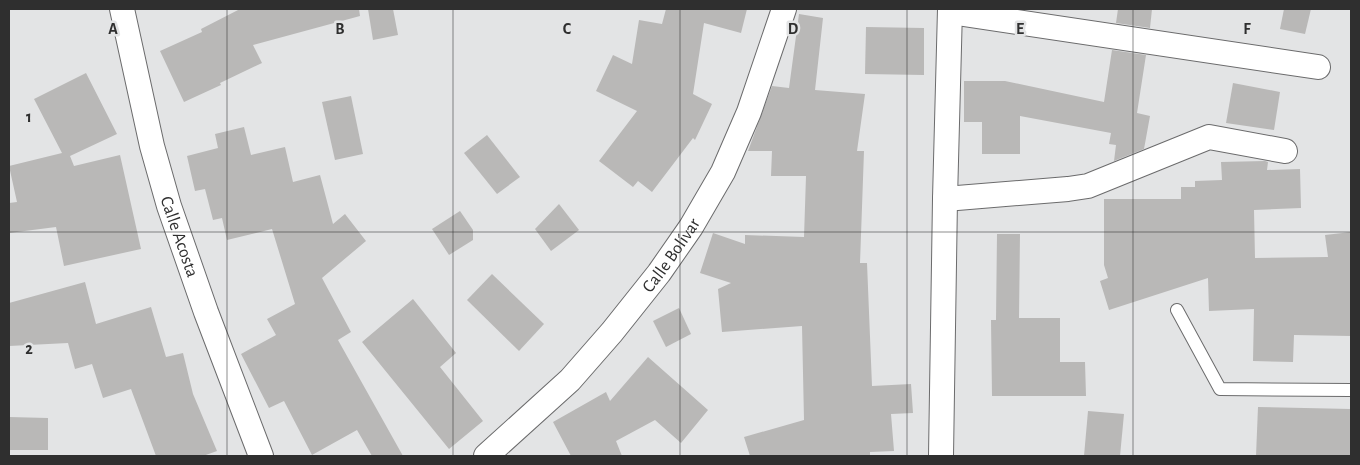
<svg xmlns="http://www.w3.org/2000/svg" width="1360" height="465" font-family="'Alegreya Sans',sans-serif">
  <rect width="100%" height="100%" fill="#e3e4e5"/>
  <!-- building -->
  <g fill="#b9b8b7">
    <path d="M240,9H359L360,16L253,45L262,63L220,83L221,85L184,102L160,51L202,32L201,29Z"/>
    <path d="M368,9H393L398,35L373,40Z"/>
    <path d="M666,9H747L741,33L704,23L693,94L712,104L695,140L693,138L652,192L638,181L633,187L599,161L637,111L596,91L613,55L632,64L639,20L662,24Z"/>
    <path d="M1118,9H1152L1150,28L1116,23Z"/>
    <path d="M1284,9H1311L1305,34L1280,29Z"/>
    <path d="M799,14L823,18L815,90L865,94L857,151H864L860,263H867L872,386L911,384L913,413L891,414L894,451L870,452V456H750L744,437L804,420L802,326L722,332L718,289L731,283L700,273L713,233L745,244V235L804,237L806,176H771L772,151H748L772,86L789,88Z"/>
    <path d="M866,27L924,28V75L865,74Z"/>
    <path d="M1112,50L1146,55L1137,113L1150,116L1144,149L1114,161L1116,145L1109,144L1111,133L1020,116V154H982V122H964V81H1005L1104,102Z"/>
    <path d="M86,73L117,134L70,156L74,166L120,155L141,249L64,266L56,227L9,233V203L17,202L9,166L62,153L34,99Z"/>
    <path d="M1233,83L1280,92L1274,130L1226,123Z"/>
    <path d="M351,96L363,154L335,160L322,102Z"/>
    <path d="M244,127L251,155L285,147L293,182L320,175L333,224L345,214L366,241L322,278L351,332L338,340L403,456H372L357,430L312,455L284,401L269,408L241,354L276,335L267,319L295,304L272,229L227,240L222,218L213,220L205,189L195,191L187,156L218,148L215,134Z"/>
    <path d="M487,135L520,177L497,194L464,153Z"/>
    <path d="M1265,161L1268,162L1267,170L1300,169L1301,208L1254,210L1255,258L1328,257L1325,235L1351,232V336L1294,335L1293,362L1253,361L1254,309L1209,311L1208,278L1109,310L1100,281L1108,278L1104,265V199H1181V187H1195V181L1222,180L1221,162Z"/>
    <path d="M559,204L579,230L551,251L535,229Z"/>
    <path d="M460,211L473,230V240L449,255L432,229Z"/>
    <path d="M997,234H1020L1019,318H1060V362H1085L1086,396H992L991,320H996Z"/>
    <path d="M492,274L544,324L519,351L467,300Z"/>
    <path d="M85,282L96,324L151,307L166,357L183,353L193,394L217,451L203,456H156L131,389L103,398L92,364L75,369L68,343L9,346V303Z"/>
    <path d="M413,299L456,353L440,367L483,421L449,449L362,342Z"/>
    <path d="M679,308L691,334L666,347L653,321Z"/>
    <path d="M648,357L708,410L681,443L655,420L616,441L622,456H571L553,422L606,392L610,401Z"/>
    <path d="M1258,407L1351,409V456H1256Z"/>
    <path d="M1088,411L1124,414L1120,456H1084Z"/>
    <path d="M9,417L48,418V450H9Z"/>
  </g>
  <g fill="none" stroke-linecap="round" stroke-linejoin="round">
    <defs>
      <path id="service" d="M1177,310L1220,389L1351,390"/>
      <g id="minor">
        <path id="s1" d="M122,9L152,146L169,206L206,312L261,456"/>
        <path d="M950,12L1318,67"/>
        <path d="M945,199L1068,189L1088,186L1209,137L1285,151"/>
        <path id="s2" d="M486,456L570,380L612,332L659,273L691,227L723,172L749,112L784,9"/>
        <path d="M941,456L945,199L950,9"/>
      </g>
    </defs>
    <!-- service casing -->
    <use href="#service" stroke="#6b6b6c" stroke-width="14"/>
    <!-- minor casing -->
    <use href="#minor" stroke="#6b6b6c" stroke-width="26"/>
    <!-- service -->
    <use href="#service" stroke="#fff" stroke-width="12"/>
    <!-- minor -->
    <use href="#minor" stroke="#fff" stroke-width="24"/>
  </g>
  <!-- grid -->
  <path fill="none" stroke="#2f2f2f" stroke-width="1" stroke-opacity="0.55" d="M227,9V456M453,9V456M680,9V456M907,9V456M1133,9V456M9,232H1351"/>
  <g text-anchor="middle" stroke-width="5" stroke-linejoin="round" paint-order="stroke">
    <!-- street labels -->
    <g font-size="18" fill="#2f2f2f" stroke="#e3e4e5">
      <text dy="6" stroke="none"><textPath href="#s1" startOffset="235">Calle Acosta</textPath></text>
      <text dy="6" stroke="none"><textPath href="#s2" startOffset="274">Calle Bolívar</textPath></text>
    </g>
  </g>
  <g font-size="16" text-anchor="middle" font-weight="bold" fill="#2f2f2f" stroke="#e3e4e5" stroke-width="5" stroke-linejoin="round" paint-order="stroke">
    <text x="113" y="34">A</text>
    <text x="340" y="34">B</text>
    <text x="567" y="34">C</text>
    <text x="793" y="34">D</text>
    <text x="1020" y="34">E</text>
    <text x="1247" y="34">F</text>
    <text x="29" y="122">1</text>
    <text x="29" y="354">2</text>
  </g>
  <!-- border -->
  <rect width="1360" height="465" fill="none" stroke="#2f2f2f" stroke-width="20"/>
</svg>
